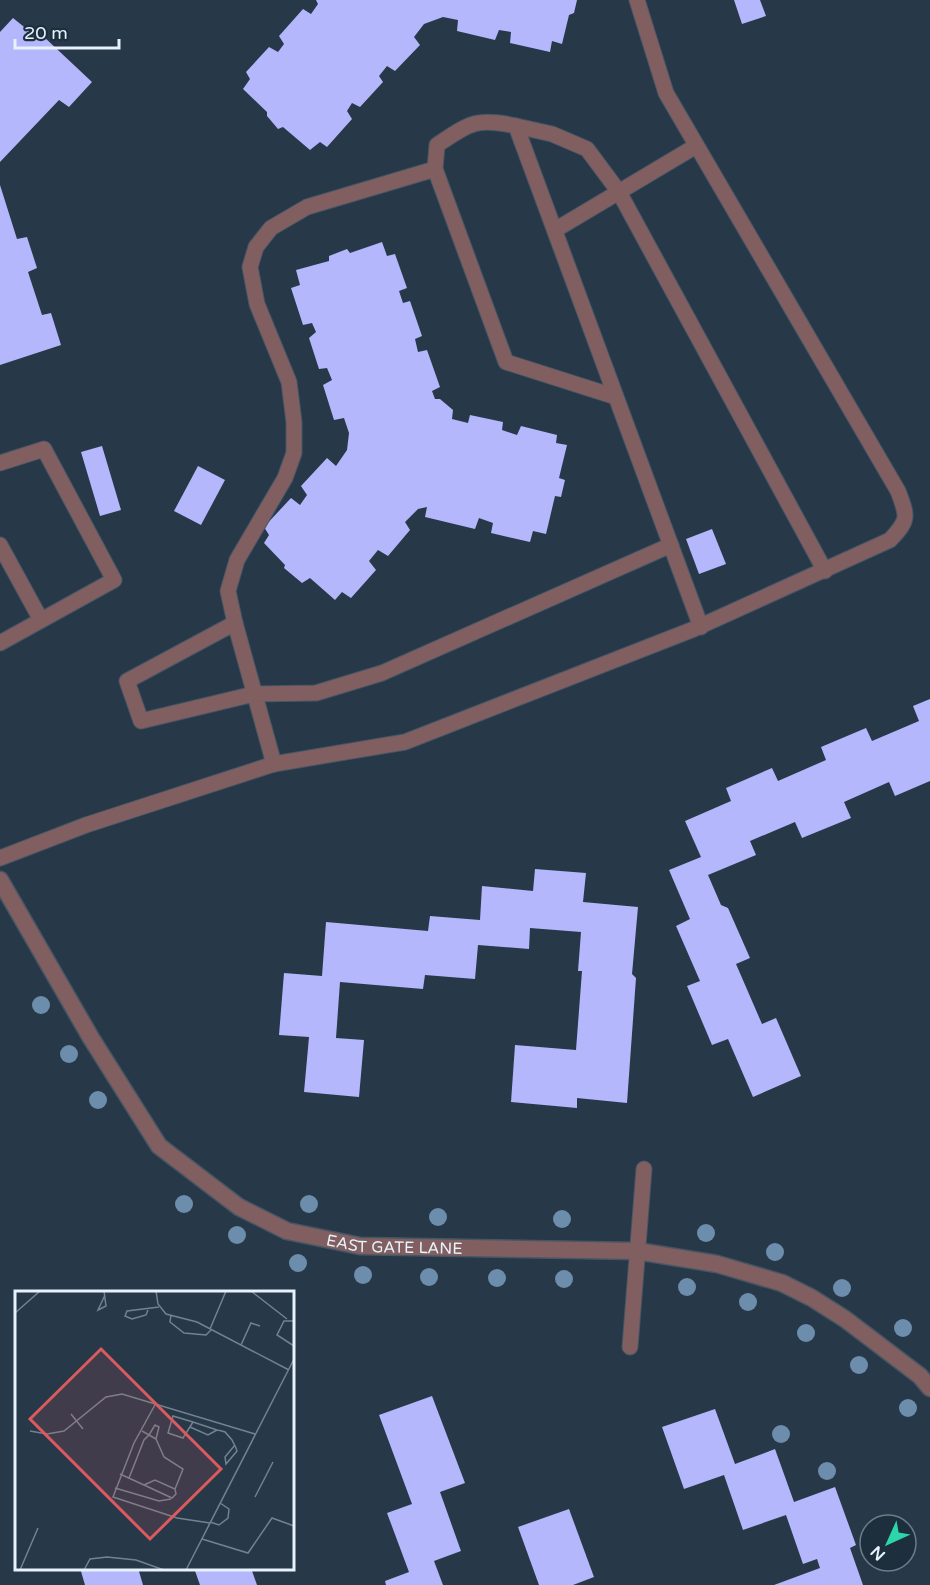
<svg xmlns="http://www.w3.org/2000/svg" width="930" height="1585" font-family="'Varela Round',sans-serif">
  <rect width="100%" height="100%" fill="#273848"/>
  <!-- building -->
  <g fill="#b4b7fc">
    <path d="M316,0H577L574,13L569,15L562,44L552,41L550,52L510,43L511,32L499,30L495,40L457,31L458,20L443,17L424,24L414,37L420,45L395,71L387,66L379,76L383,82L360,107L352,103L347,111L352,119L327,147L320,142L310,150L283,127L278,129L267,116V112L243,89L250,79L246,72L269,47L278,52L284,44L279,36L303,9L311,14L318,4Z"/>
    <path d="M734,0H760L766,16L742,24Z"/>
    <path d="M13,18L39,39L43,36L92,82L69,107L59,100L0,162V32Z"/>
    <path d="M0,185L17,239L27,237L37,268L28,272L42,315L51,313L61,345L0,365Z"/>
    <path d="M382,242L387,256L395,254L407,288L399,291L403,303L410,301L422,336L415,339L418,352L427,350L440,387L432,391L435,399H440L453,410L452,419L468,423L470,415L503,422L502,430L517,435L521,426L557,435L556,443L567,445L559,478L565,480L561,497L555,496L546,534L533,531L530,542L491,533L493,523L479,518L475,529L425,517L427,507L418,509L405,522L410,530L388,556L378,550L369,561L376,570L351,598L342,592L335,600L310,578L302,583L284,568L285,565L264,543L269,535L264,527L291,498L300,505L307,495L301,486L327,458L336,466L347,450L349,433L344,418L334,420L323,385L332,380L327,368L319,369L309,338L316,332L312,323L303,325L291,288L300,285L296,270L329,261V256L347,249L350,253Z"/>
    <path d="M102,446L121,510L100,516L81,452Z"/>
    <path d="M198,466L225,480L201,525L174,511Z"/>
    <path d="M712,529L726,564L699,574L686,539Z"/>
    <path d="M930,699V781L895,796L889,782L844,802L851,818L802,838L795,822L750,841L756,855L708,875L721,905L728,908L750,958L736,964L762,1024L776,1018L801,1076L753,1097L728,1039L712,1045L687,986L700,981L676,926L690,919L669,870L701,857L685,821L731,801L726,788L772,768L778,781L826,760L821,747L866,728L872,741L919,721L913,706Z"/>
    <path d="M535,869L586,873L583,902L638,907L632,974L636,978L627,1103L577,1098V1108L511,1102L515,1045L576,1050L582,971H578L581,932L530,928L529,949L478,945L475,979L425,975L423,989L340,982L336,1038L364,1040L359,1097L304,1092L309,1037L279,1035L284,973L322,976L326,922L428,931L430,916L480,920L482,886L533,891Z"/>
    <path d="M432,1396L465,1483L440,1492L461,1551L434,1561L443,1585H386L385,1581L409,1572L387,1513L412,1504L379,1415Z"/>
    <path d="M715,1409L735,1464L775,1449L794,1502L835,1487L856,1545L850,1548L863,1585H774L820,1568L817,1559L803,1564L786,1515L743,1530L724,1475L684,1489L662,1427Z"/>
    <path d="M569,1509L594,1577L573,1585H539L518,1527Z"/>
    <path d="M80,1568H138L143,1585H85Z"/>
    <path d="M194,1568H251L257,1585H200Z"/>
  </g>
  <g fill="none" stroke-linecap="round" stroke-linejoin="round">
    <defs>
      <g id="service">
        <path d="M516,126L552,134L587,149L619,192L825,571"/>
        <path d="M555,230L696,146"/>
        <path d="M616,397L506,362L435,169L437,145C470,123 477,117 516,126L701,627"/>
        <path d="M0,463L44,449L114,580L0,643"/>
        <path d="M0,545L41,620"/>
        <path d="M235,623L228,591L237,560L285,478L294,453V422L289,382L257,304L250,267L256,247L271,228L307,207L435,169"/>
        <path d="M274,764L235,623L127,681L141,721L254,694L316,693L382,673L671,545"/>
        <path d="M0,858L86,825L274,764L405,742L694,629L890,540C909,520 908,517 898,491L666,93L637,0"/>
        <path d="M630,1347L644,1169"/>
      </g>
      <g id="minor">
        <path id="s1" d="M0,880L91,1038L159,1146L239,1207L287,1231L360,1246L637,1251L717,1264L782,1283L812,1298L845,1319L920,1376L930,1388"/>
      </g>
    </defs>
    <!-- service casing -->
    <use href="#service" stroke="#465665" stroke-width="17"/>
    <!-- minor casing -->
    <use href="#minor" stroke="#465665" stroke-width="19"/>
    <!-- service -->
    <use href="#service" stroke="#815f61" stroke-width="15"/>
    <!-- minor -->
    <use href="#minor" stroke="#815f61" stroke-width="16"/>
  </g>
  <!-- trees -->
  <g fill="#6d8dac">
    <circle cx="41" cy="1005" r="9"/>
    <circle cx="69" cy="1054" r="9"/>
    <circle cx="98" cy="1100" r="9"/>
    <circle cx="184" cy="1204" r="9"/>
    <circle cx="309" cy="1204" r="9"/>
    <circle cx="438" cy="1217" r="9"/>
    <circle cx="562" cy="1219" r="9"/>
    <circle cx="706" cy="1233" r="9"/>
    <circle cx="237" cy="1235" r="9"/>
    <circle cx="775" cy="1252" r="9"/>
    <circle cx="298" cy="1263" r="9"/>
    <circle cx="363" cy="1275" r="9"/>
    <circle cx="429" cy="1277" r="9"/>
    <circle cx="497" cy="1278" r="9"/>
    <circle cx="564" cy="1279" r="9"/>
    <circle cx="687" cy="1287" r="9"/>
    <circle cx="842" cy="1288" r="9"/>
    <circle cx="748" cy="1302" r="9"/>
    <circle cx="903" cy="1328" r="9"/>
    <circle cx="806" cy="1333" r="9"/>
    <circle cx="859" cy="1365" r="9"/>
    <circle cx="908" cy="1408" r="9"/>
    <circle cx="781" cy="1434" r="9"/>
    <circle cx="827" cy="1471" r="9"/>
  </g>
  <g text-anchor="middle" stroke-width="6" stroke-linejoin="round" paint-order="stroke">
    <!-- street labels -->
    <g font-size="16" fill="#e7f2fd" stroke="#1d2e3d">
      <text dy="6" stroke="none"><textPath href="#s1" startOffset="573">EAST GATE LANE</textPath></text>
    </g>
  </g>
  <!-- overview -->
  <g transform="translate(15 1291)">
    <rect width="279" height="279" fill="#273848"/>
    <path fill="none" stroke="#748290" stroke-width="1.5" d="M89,0L91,15L83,19L90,4M141,0L143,13L151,23L182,31L274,79M236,0L272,28M133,19L131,24L117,28L110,25L112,20L144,16M0,22L25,0M156,24L155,31L169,42L191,44L196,39M279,30H269L262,44L279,55M195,38L211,0M226,54L236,32L245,35M141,112L119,152L98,206L162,227L195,232M56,123L68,138M178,131L168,147L153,142L158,125L178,131L202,139L207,140L210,141L217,149L221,157L222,160L211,173L210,166L220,154M175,136L193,144L202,139M15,140L32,143L49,140L91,106L107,103L240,143M141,148L149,166L168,178L160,198M105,183L129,194L157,207L161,203L160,198L140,189L129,194M114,187L129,149L134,144L140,134L144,136L141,148L127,140M100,197L144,210L156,208M240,206L258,171M195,231L204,234L213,227L214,218L205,212M187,248L233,262L257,227L279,235M5,279L23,237M69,279L75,268L92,266L121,269L149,279M171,279L279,68"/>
    <path fill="#da5a5d" fill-opacity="0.15" stroke="#da5a5d" stroke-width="3" d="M86,58L206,178L135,248L15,128Z"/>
    <rect width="279" height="279" fill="none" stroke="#e7f2fd" stroke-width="3"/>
  </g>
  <!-- north arrow -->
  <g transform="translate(888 1543) rotate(225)"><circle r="28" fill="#1d2e3d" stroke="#6e7c8a" stroke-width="1.5"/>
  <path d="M0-4.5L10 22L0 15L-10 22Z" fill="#2dd5ab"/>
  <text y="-9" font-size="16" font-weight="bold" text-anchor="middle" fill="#e7f2fd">N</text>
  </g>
  <!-- scale -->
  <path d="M15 39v9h104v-9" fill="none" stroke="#e7f2fd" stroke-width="3"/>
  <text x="24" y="39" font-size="18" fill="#e7f2fd" stroke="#1d2e3d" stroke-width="4.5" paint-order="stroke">20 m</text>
</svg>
